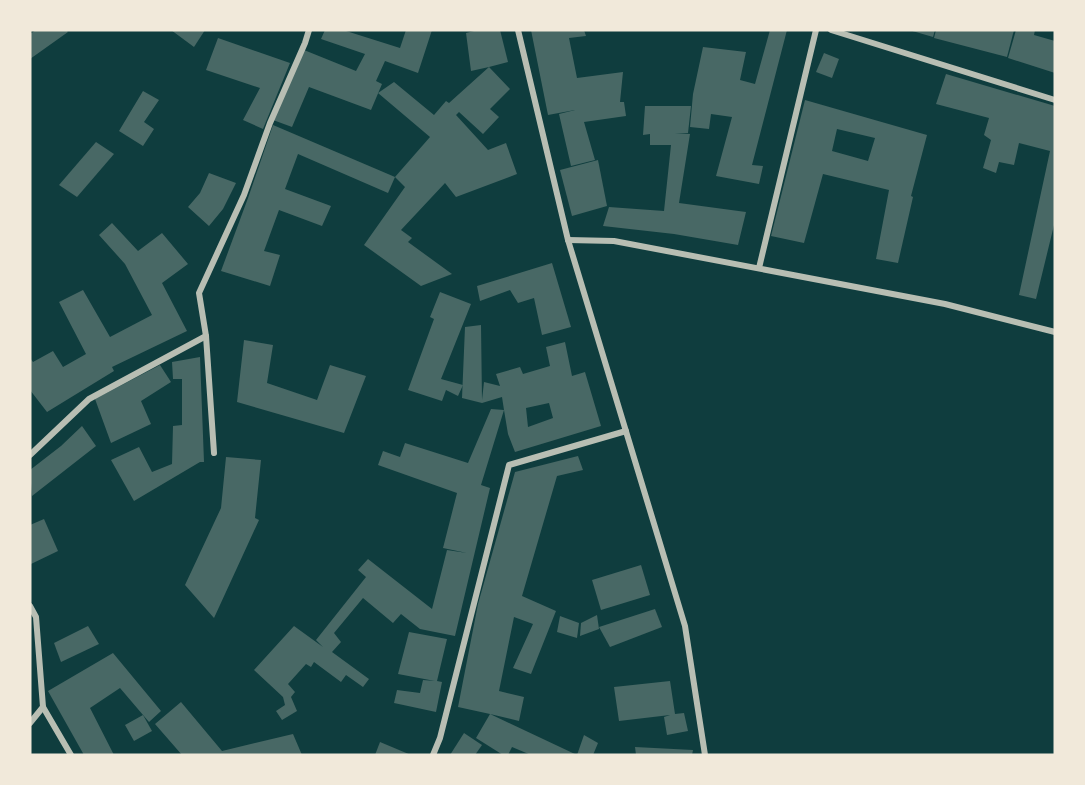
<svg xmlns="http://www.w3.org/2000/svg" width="1085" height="785" font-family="Overpass,sans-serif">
  <rect width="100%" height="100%" fill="#0f3d3e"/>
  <!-- building -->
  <g fill="#486865" fill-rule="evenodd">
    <path d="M36,30H66L68,32L30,59V34Z"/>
    <path d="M171,30H205L194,47Z"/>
    <path d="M325,30H343L400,48L406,30H432L418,73L385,61L376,81L382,84L371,110L309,87L292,127L273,120L304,50L356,71L365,54L321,39Z"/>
    <path d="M478,30H500L508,62L489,67L510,89L490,109L499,117L483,134L459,112L456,115L488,150L506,143L517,174L456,197L445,183L401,230L412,238L408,242L452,274L421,286L364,245L405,187L395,177L430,137L378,93L394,82L434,115L446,101L449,103L489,67L471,71L466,33Z"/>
    <path d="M531,30H584L586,36L569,38L577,78L623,72L620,102H624L626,116L584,122L595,160L571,166L559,114L575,110L548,115Z"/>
    <path d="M770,30H787L752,165L763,166L759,184L716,176L732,117L711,114L709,129L690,127L693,94L703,47L746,52L740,80L755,84Z"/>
    <path d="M909,30H935L933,37Z"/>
    <path d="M936,30H1014L1007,57L934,38Z"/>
    <path d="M1016,30H1035L1034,35L1055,41V73L1008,58Z"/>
    <path d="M218,38L290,63L263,129L243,120L260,88L206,70Z"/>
    <path d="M824,53L839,59L832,78L816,72Z"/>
    <path d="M946,74L1055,106V221L1036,299L1019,295L1050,151L1019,143L1014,165L999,162L996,173L983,168L991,140L984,135L989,118L936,104Z"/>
    <path d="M143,91L159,100L144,122L154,129L143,146L119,131Z"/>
    <path d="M805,100L927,135L911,196L913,197L898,263L876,259L889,190L823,174L804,243L771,236ZM837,129L875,138L868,161L832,151Z"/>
    <path d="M645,106H691L688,133H675L690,134L679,203L746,212L738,245L674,234L603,226L609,207L664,211L671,145H650V134L643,135Z"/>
    <path d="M273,125L395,177L388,193L298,154L285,189L331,206L322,226L279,210L264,251L280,255L270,286L221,271L248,198Z"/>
    <path d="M96,142L114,154L77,197L59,185Z"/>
    <path d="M598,160L607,206L572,216L560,170Z"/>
    <path d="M209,173L236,183L223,209L209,226L188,207L200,193Z"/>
    <path d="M112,223L138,251L162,233L188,264L162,283L187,331L112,367L114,371L47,412L30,390V358L33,362L53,351L63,367L86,354L59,302L83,290L110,337L152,315L125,264L99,235Z"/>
    <path d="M552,263L571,327L542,335L534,298L518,303L510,290L480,301L477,286Z"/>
    <path d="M440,292L471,304L441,379L463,385L458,396L446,390L442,401L408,390L434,319L430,317Z"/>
    <path d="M481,325L482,400L484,382L500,386L496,374L520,367L523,374L550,366L546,347L565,342L572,376L585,372L601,426L515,452L508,434L504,410L481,485L490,488L455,636L420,629L401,614L393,623L363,598L334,633L341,642L332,652L369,679L363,687L346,675L341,682L314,662L311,667L306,664L288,684L295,692L291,697L297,711L282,720L276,711L285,705L283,697L254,670L294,626L323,647L316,640L366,577L358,570L368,559L432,609L447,550L467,553L443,548L457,493L378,465L383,451L400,457L405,443L468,463L491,409L504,410L502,397L482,403L462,398L465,327ZM549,403L553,418L528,427L526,408Z"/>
    <path d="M244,340L273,345L267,383L317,400L330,365L366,376L344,433L237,402Z"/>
    <path d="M200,357L204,462H200L134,501L111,460L139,447L152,472L172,464L173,426L182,425V379H173L172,362Z"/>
    <path d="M160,365L171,382L141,401L151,424L111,443L95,399Z"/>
    <path d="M82,426L96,446L32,496L30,470L61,446Z"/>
    <path d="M578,456L583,470L557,476L522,596L556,611L531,674L513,668L533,624L514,617L499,691L524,697L519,721L490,714L577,755L584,735L598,743L593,755H531L512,747L508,755H503L476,738L490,714L458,707L478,604L515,472Z"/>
    <path d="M226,457L261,460L255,518L259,520L214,618L185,585L221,508Z"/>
    <path d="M44,519L58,551L31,564L30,525Z"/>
    <path d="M641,565L650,595L601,610L592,580Z"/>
    <path d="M655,609L662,627L610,647L599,627Z"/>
    <path d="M597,615L599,629L580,636L581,623Z"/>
    <path d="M560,616L579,623L577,638L557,632Z"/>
    <path d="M88,626L99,644L61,662L54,643Z"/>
    <path d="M409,632L447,639L437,681L442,682L436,712L394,703L397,690L420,693L423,680L435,681L398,674Z"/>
    <path d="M113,653L161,711L149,722L120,688L90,708L114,755H84L48,691Z"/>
    <path d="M670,681L675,714L684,713L688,731L667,735L664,717L670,715L619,721L614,687Z"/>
    <path d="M181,702L222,751L293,734L302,755H182L155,724Z"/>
    <path d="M143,715L152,731L134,741L125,725Z"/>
    <path d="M464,733L482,745L475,755H450Z"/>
    <path d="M380,742L411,755H375Z"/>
    <path d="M635,747L693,750L692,755H636Z"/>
  </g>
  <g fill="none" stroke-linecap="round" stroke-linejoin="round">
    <!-- minor -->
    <g stroke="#b8beb3" stroke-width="6">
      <path d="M518,30L568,240L685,626L705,755"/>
      <path d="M831,30L1055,100"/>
      <path d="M568,240L614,241L945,304L1055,332"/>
      <path d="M759,268L816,30"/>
      <path d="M214,453L206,336L199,293L244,195L270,123L305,43L309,30"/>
      <path d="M30,455L89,399L206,336"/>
      <path d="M30,606L36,617L43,707L30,723"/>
      <path d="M43,707L71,755"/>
      <path d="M433,755L440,738L509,465L626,431"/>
    </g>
  </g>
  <!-- border -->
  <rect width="1085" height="785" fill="none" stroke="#f1e9da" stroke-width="63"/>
</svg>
